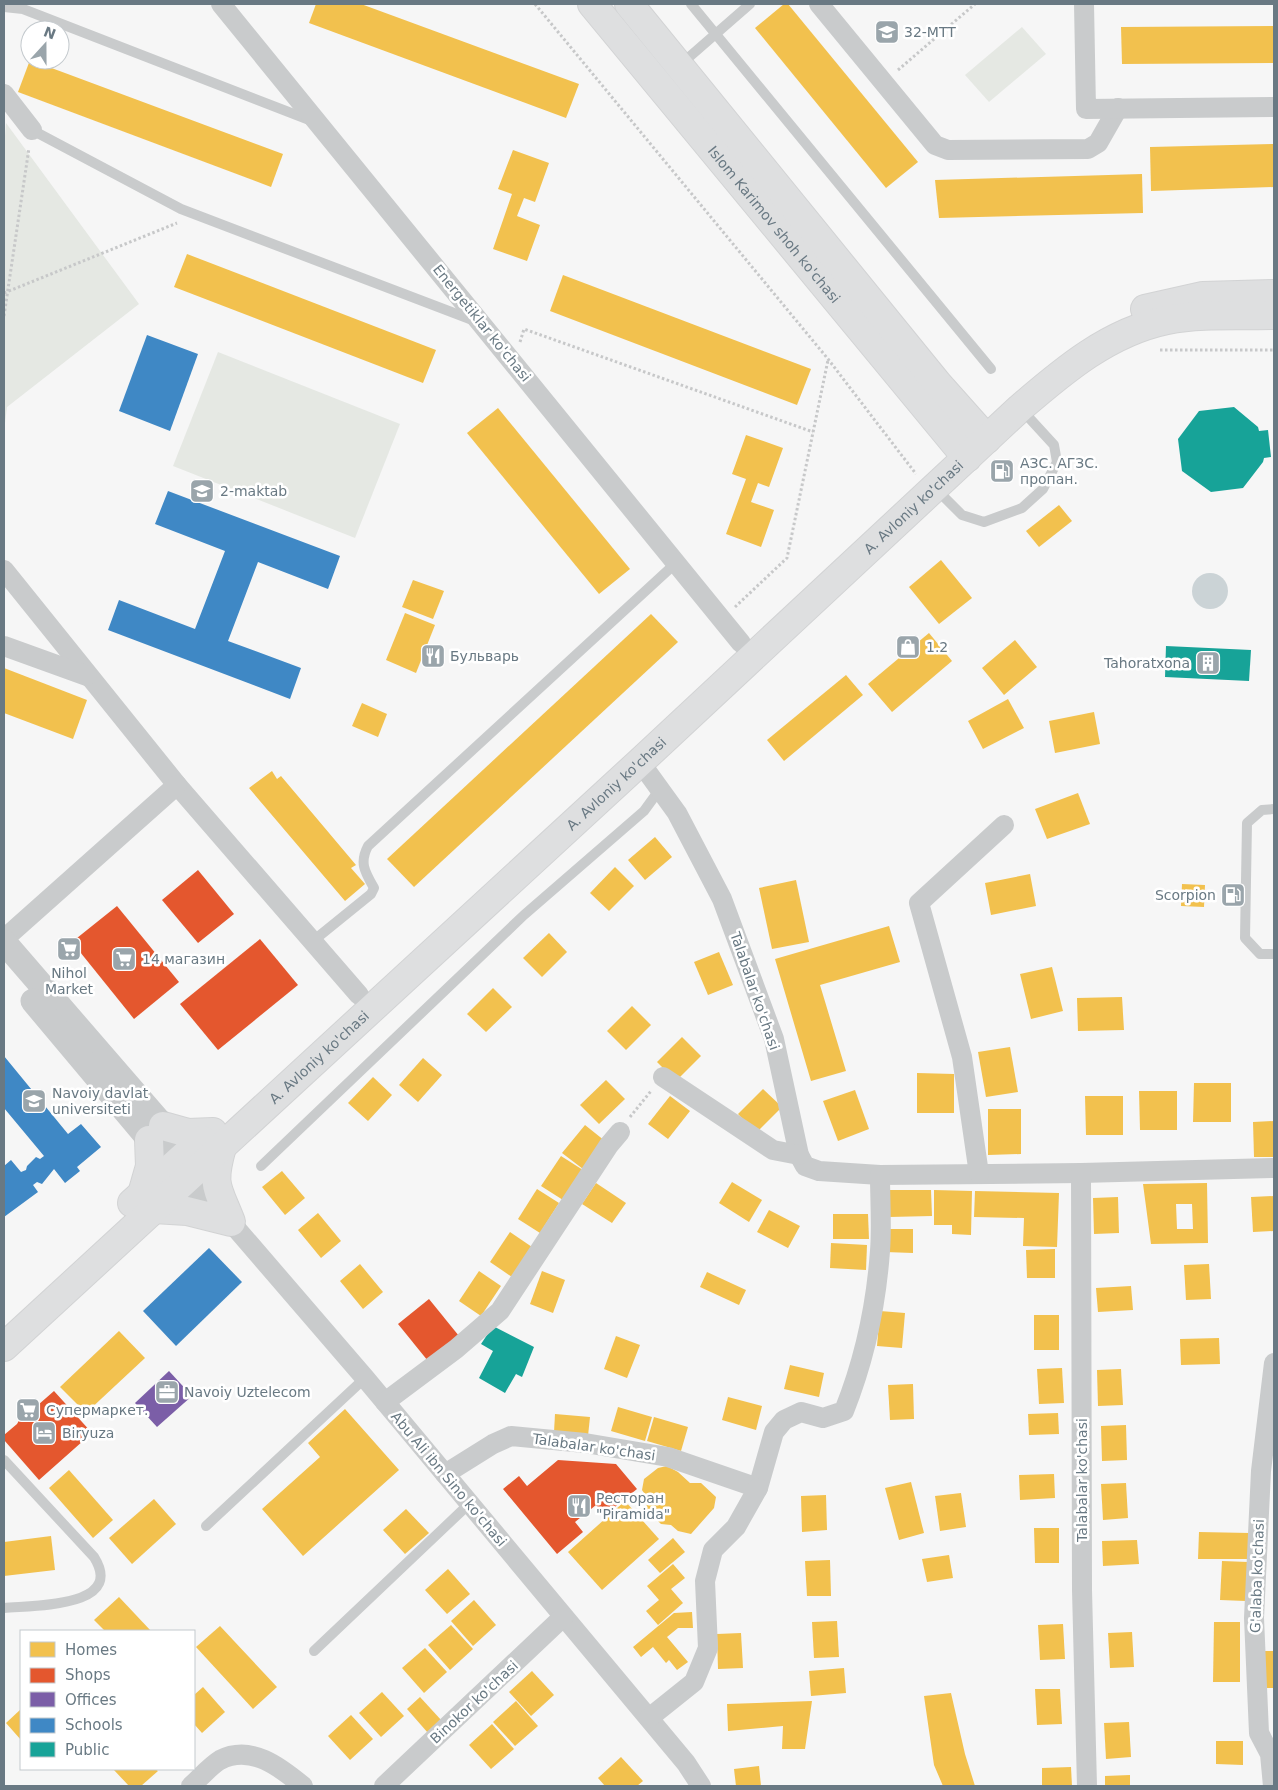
<svg xmlns="http://www.w3.org/2000/svg" width="1278" height="1790" font-family="'DejaVu Sans',sans-serif">
  <rect width="100%" height="100%" fill="#f6f6f6"/>
  <!-- green -->
  <g fill="#e5e8e3">
    <path d="M1022,27L1046,54L989,102L965,75Z"/>
    <path d="M6,123L139,304L7,407L4,431V148Z"/>
    <path d="M218,352L400,424L355,538L173,466Z"/>
  </g>
  <!-- water -->
  <circle fill="#cbd3d6" cx="1210" cy="591" r="18"/>
  <!-- homes -->
  <g fill="#f2c14e" fill-rule="evenodd">
    <path d="M316,4H361L579,84L566,118L309,23Z"/>
    <path d="M784,4H788L918,162L886,188L755,28Z"/>
    <path d="M1274,26V63L1122,64L1121,27Z"/>
    <path d="M30,60L283,154L271,187L18,92Z"/>
    <path d="M1274,144V187L1151,191L1150,147Z"/>
    <path d="M513,150L549,163L535,202L524,198L517,216L540,225L527,261L493,249L512,194L498,189Z"/>
    <path d="M1142,174L1143,213L939,218L935,180Z"/>
    <path d="M187,254L436,350L423,383L174,287Z"/>
    <path d="M563,275L811,369L797,405L550,311Z"/>
    <path d="M498,408L630,569L599,594L467,433Z"/>
    <path d="M746,435L783,448L769,487L758,483L751,502L774,510L761,547L726,534L746,479L732,474Z"/>
    <path d="M1059,505L1072,521L1039,547L1026,531Z"/>
    <path d="M941,560L972,598L939,624L909,587Z"/>
    <path d="M413,580L444,591L433,619L402,607Z"/>
    <path d="M405,613L435,625L416,673L386,660Z"/>
    <path d="M651,614L678,642L414,887L387,859Z"/>
    <path d="M929,633L952,661L892,712L868,684Z"/>
    <path d="M1015,640L1037,667L1004,695L982,668Z"/>
    <path d="M4,668L87,700L73,739L4,713Z"/>
    <path d="M846,675L863,695L784,761L767,740Z"/>
    <path d="M1008,699L1024,728L983,749L968,721Z"/>
    <path d="M362,703L387,714L378,737L352,726Z"/>
    <path d="M1094,712L1100,744L1055,753L1049,721Z"/>
    <path d="M272,771L277,779L281,776L356,865L351,868L365,884L345,901L249,788Z"/>
    <path d="M1078,793L1090,824L1047,839L1035,809Z"/>
    <path d="M655,837L672,857L645,880L628,860Z"/>
    <path d="M615,867L634,886L609,911L590,893Z"/>
    <path d="M1030,874L1036,906L991,915L985,883Z"/>
    <path d="M796,880L809,942L772,949L759,888Z"/>
    <path d="M1182,884L1205,885L1204,907L1181,906Z"/>
    <path d="M889,926L900,962L820,985L846,1071L811,1081L775,959Z"/>
    <path d="M549,933L567,952L542,977L523,958Z"/>
    <path d="M719,952L733,985L708,995L694,962Z"/>
    <path d="M1052,967L1063,1011L1031,1019L1020,974Z"/>
    <path d="M493,988L512,1007L486,1032L467,1014Z"/>
    <path d="M1122,997L1124,1030L1078,1031L1077,998Z"/>
    <path d="M632,1006L651,1025L626,1050L607,1031Z"/>
    <path d="M682,1037L701,1056L676,1081L657,1062Z"/>
    <path d="M1010,1047L1018,1092L986,1097L978,1052Z"/>
    <path d="M423,1058L442,1075L418,1102L399,1085Z"/>
    <path d="M917,1073L954,1074V1113H917Z"/>
    <path d="M373,1077L392,1095L368,1121L348,1103Z"/>
    <path d="M606,1080L625,1099L599,1124L580,1105Z"/>
    <path d="M1194,1083H1231V1122H1193Z"/>
    <path d="M763,1089L782,1107L756,1133L738,1114Z"/>
    <path d="M855,1090L869,1129L838,1141L823,1101Z"/>
    <path d="M1139,1091H1177V1130H1140Z"/>
    <path d="M670,1096L690,1111L668,1139L648,1124Z"/>
    <path d="M1085,1096H1123V1135H1086Z"/>
    <path d="M988,1109H1021V1154L988,1155Z"/>
    <path d="M1274,1121V1157H1254L1253,1122Z"/>
    <path d="M585,1125L605,1141L583,1169L562,1153Z"/>
    <path d="M561,1156L583,1170L563,1200L541,1186Z"/>
    <path d="M282,1171L305,1198L285,1215L262,1187Z"/>
    <path d="M732,1182L762,1200L749,1222L719,1203Z"/>
    <path d="M596,1183L626,1203L612,1223L582,1204Z"/>
    <path d="M1207,1183L1208,1243L1151,1244L1143,1184ZM1176,1204H1192L1193,1229H1177Z"/>
    <path d="M537,1189L559,1203L540,1233L518,1219Z"/>
    <path d="M889,1190H931L932,1216L889,1217Z"/>
    <path d="M934,1190L972,1191L971,1235L952,1234V1225H934Z"/>
    <path d="M975,1191L1059,1193L1057,1247L1023,1246L1024,1218L974,1217Z"/>
    <path d="M1274,1196V1231L1253,1232L1251,1197Z"/>
    <path d="M1118,1197L1119,1233L1094,1234L1093,1198Z"/>
    <path d="M769,1210L800,1226L788,1248L757,1232Z"/>
    <path d="M318,1213L341,1241L321,1258L298,1230Z"/>
    <path d="M833,1214H868L869,1239H833Z"/>
    <path d="M886,1229H913V1253L885,1252Z"/>
    <path d="M510,1232L532,1247L512,1277L490,1262Z"/>
    <path d="M831,1243L867,1245L866,1270L830,1268Z"/>
    <path d="M1055,1249V1278H1027L1026,1250Z"/>
    <path d="M360,1264L383,1292L363,1309L340,1281Z"/>
    <path d="M1209,1264L1211,1299L1186,1300L1184,1265Z"/>
    <path d="M479,1271L501,1286L481,1316L459,1301Z"/>
    <path d="M542,1271L565,1280L553,1313L530,1304Z"/>
    <path d="M707,1272L746,1290L739,1305L700,1287Z"/>
    <path d="M1131,1286L1133,1310L1098,1312L1096,1288Z"/>
    <path d="M880,1311L905,1313L902,1348L877,1346Z"/>
    <rect x="1034" y="1315" width="25" height="35"/>
    <path d="M119,1331L145,1358L86,1413L60,1387Z"/>
    <path d="M616,1336L640,1345L627,1378L604,1369Z"/>
    <path d="M1219,1338L1220,1364L1181,1365L1180,1339Z"/>
    <path d="M790,1365L824,1373L819,1397L784,1389Z"/>
    <path d="M1062,1368L1064,1403L1039,1404L1037,1369Z"/>
    <path d="M1121,1369L1123,1405L1098,1406L1097,1370Z"/>
    <path d="M913,1384L914,1419L890,1420L888,1385Z"/>
    <path d="M728,1397L762,1406L756,1430L722,1420Z"/>
    <path d="M618,1407L652,1417L645,1441L611,1431Z"/>
    <path d="M345,1409L399,1470L303,1556L262,1509L320,1457L308,1443Z"/>
    <path d="M1058,1413L1059,1434L1029,1435L1028,1414Z"/>
    <path d="M555,1414L590,1417L588,1436L554,1432Z"/>
    <path d="M654,1417L688,1427L681,1451L647,1441Z"/>
    <path d="M1126,1425L1127,1460L1102,1461L1101,1426Z"/>
    <path d="M667,1466L678,1472L690,1483H701L716,1497L714,1508L691,1534L678,1531L671,1525L661,1524L646,1509L648,1499L642,1490L644,1479L658,1468Z"/>
    <path d="M69,1470L113,1520L93,1538L49,1488Z"/>
    <path d="M1054,1474L1055,1498L1020,1500L1019,1475Z"/>
    <path d="M911,1482L924,1533L899,1540L885,1488Z"/>
    <path d="M1126,1483L1128,1518L1103,1520L1101,1484Z"/>
    <path d="M961,1493L966,1527L940,1531L935,1496Z"/>
    <path d="M826,1495L827,1530L802,1532L801,1496Z"/>
    <path d="M154,1499L176,1524L132,1564L109,1538Z"/>
    <path d="M625,1501L659,1539L602,1590L568,1552Z"/>
    <path d="M406,1509L429,1533L405,1554L383,1530Z"/>
    <path d="M1034,1528H1059V1563H1035Z"/>
    <path d="M1199,1532L1250,1533V1559H1198Z"/>
    <path d="M51,1536L55,1570L4,1576V1542Z"/>
    <path d="M673,1538L685,1552L660,1573L648,1560Z"/>
    <path d="M1137,1540L1139,1564L1103,1566L1102,1541Z"/>
    <path d="M949,1555L953,1578L927,1582L922,1559Z"/>
    <path d="M830,1560L831,1596H807L805,1561Z"/>
    <path d="M1222,1561L1248,1562L1246,1601L1220,1600Z"/>
    <path d="M673,1564L685,1578L671,1589L683,1603L658,1625L646,1611L659,1600L647,1586Z"/>
    <path d="M448,1569L470,1594L447,1614L425,1590Z"/>
    <path d="M119,1597L151,1631H105L94,1620Z"/>
    <path d="M474,1600L496,1625L473,1646L451,1621Z"/>
    <path d="M692,1612L693,1628H678L667,1637L688,1662L677,1670L669,1660L666,1663L653,1647L641,1657L633,1647L674,1613Z"/>
    <path d="M837,1621L839,1657L814,1658L812,1622Z"/>
    <path d="M1214,1622H1240V1682H1213Z"/>
    <path d="M1063,1624L1065,1659L1040,1660L1038,1625Z"/>
    <path d="M451,1625L473,1649L450,1670L428,1645Z"/>
    <path d="M220,1626L277,1687L253,1709L196,1647Z"/>
    <path d="M1132,1632L1134,1667L1110,1668L1108,1633Z"/>
    <path d="M741,1633L743,1668L718,1669L717,1634Z"/>
    <path d="M425,1648L447,1672L424,1693L402,1668Z"/>
    <rect x="1265" y="1651" width="9" height="37"/>
    <path d="M844,1668L846,1693L811,1696L809,1671Z"/>
    <path d="M532,1671L554,1695L531,1716L509,1692Z"/>
    <path d="M203,1687L225,1712L202,1733L194,1724V1695Z"/>
    <path d="M1035,1689H1060L1062,1724L1037,1725Z"/>
    <path d="M382,1692L404,1716L381,1737L359,1713Z"/>
    <path d="M951,1693L965,1754L975,1786H943L934,1765L924,1696Z"/>
    <path d="M420,1697L442,1721L428,1733L407,1709Z"/>
    <path d="M516,1701L538,1726L515,1746L493,1722Z"/>
    <path d="M812,1701L805,1749H782L783,1726L728,1731L727,1704Z"/>
    <path d="M21,1709V1740L6,1723Z"/>
    <path d="M351,1715L373,1739L350,1760L328,1736Z"/>
    <path d="M1129,1722L1131,1757L1106,1759L1104,1723Z"/>
    <path d="M492,1724L514,1749L491,1769L469,1745Z"/>
    <path d="M1216,1741H1243V1765L1216,1764Z"/>
    <path d="M621,1757L643,1781L637,1786H605L598,1778Z"/>
    <path d="M759,1766L761,1786H736L734,1769Z"/>
    <path d="M1071,1767L1072,1786H1042V1768Z"/>
    <path d="M113,1769H155L158,1771L141,1786H129Z"/>
    <path d="M1130,1775V1786H1105V1776Z"/>
  </g>
  <!-- shops -->
  <g fill="#e4572e">
    <path d="M198,870L234,914L198,943L162,900Z"/>
    <path d="M117,906L179,982L134,1019L72,942Z"/>
    <path d="M260,939L298,985L218,1050L180,1004Z"/>
    <path d="M429,1299L459,1336L428,1361L398,1324Z"/>
    <path d="M54,1391L92,1433L39,1480L4,1440V1435L17,1424L25,1410L38,1405Z"/>
    <path d="M558,1460L616,1464L637,1489L605,1515L596,1505L575,1522L583,1532L557,1554L503,1489L519,1476L527,1486Z"/>
  </g>
  <!-- offices -->
  <path fill="#7b5ea7" d="M169,1371L192,1396L157,1427L135,1403Z"/>
  <!-- schools -->
  <g fill="#3f88c5">
    <path d="M147,335L198,354L170,431L119,411Z"/>
    <path d="M168,491L340,556L328,589L258,562L228,641L301,668L290,699L108,630L119,600L195,629L225,551L155,524Z"/>
    <path d="M4,1056L68,1134L81,1124L101,1147L77,1167L80,1171L65,1183L54,1169L42,1184L37,1182L33,1185L38,1192L4,1217V1166L11,1160L21,1172L26,1170L27,1166L36,1157L40,1159L44,1156L4,1108Z"/>
    <path d="M209,1248L242,1282L176,1346L143,1311Z"/>
  </g>
  <!-- public -->
  <g fill="#17a398">
    <path d="M1234,407L1258,427L1259,431L1268,430L1271,457L1264,458L1263,462L1243,488L1211,492L1182,471L1178,439L1199,411Z"/>
    <path d="M1166,646L1251,650L1249,681L1165,677Z"/>
    <path d="M493,1326L534,1347L522,1377L516,1374L505,1393L479,1378L493,1351L481,1344Z"/>
  </g>
  <g fill="none" stroke-linecap="round" stroke-linejoin="round">
    <defs>
      <g id="secondary">
        <path id="s1" d="M592,4L967,458"/>
        <path d="M629,4L938,384L987,439"/>
        <path d="M1145,309L1203,296L1274,294"/>
        <path d="M163,1126L188,1133L213,1132"/>
        <path d="M142,1194L150,1166L149,1140"/>
        <path d="M132,1203L202,1140"/>
        <path d="M154,1209L187,1211L231,1222C217,1186 211,1186 222,1147"/>
        <path id="s2" d="M4,1347L640,762L1020,408C1064,370 1109,332 1167,320C1201,313 1239,316 1274,315"/>
      </g>
    </defs>
    <!-- secondary casing -->
    <use href="#secondary" stroke="#d2d3d4" stroke-width="30"/>
    <!-- path -->
    <g stroke="#c7c8c9" stroke-width="3" stroke-dasharray="2.5 2.5" stroke-linecap="butt">
      <path d="M535,4L828,359L916,474"/>
      <path d="M898,70L975,4"/>
      <path d="M4,293L177,223"/>
      <path d="M4,316L29,148"/>
      <path d="M520,342L524,329L813,432"/>
      <path d="M1160,350H1274"/>
      <path d="M735,607L787,558L828,360"/>
      <path d="M630,1117L651,1091"/>
    </g>
    <!-- service -->
    <g stroke="#c9cbcc" stroke-width="10">
      <path d="M691,4L991,369"/>
      <path d="M4,7L23,9L312,121"/>
      <path d="M680,65L750,4"/>
      <path d="M32,130L181,209L475,321"/>
      <path d="M936,489L962,515L984,522L1022,508L1043,489L1057,462L1054,445L1021,409"/>
      <path d="M1274,809L1262,810L1247,823L1245,938L1260,954H1274"/>
      <path d="M313,941L371,894L374,888C365,872 359,863 368,846L677,562"/>
      <path d="M261,1166L524,915L644,811L660,789"/>
      <path d="M4,1460L94,1557C126,1608 33,1605 4,1608"/>
      <path d="M206,1526L365,1378"/>
      <path d="M314,1651L469,1504"/>
    </g>
    <!-- minor -->
    <g stroke="#c9cbcc" stroke-width="20">
      <path d="M221,4L741,643"/>
      <path d="M819,4L935,145L948,150L1088,149L1098,143L1118,108"/>
      <path d="M1084,4L1086,109L1274,107"/>
      <path d="M4,94L32,130"/>
      <path d="M4,570L177,785L359,995"/>
      <path d="M4,646L87,676"/>
      <path d="M640,762L677,813L722,899L774,1039L799,1155L805,1166L819,1171L880,1175L1081,1173L1274,1168"/>
      <path d="M4,939L177,785"/>
      <path d="M663,1077L773,1150L799,1155"/>
      <path d="M1081,1173L1082,1590L1087,1786"/>
      <path d="M979,1174L962,1057L919,903L1004,825"/>
      <path d="M222,1212L365,1378L686,1763L701,1786"/>
      <path d="M385,1402L456,1349L500,1311L609,1145L620,1132"/>
      <path d="M445,1474L493,1444L511,1436L585,1443L668,1457L758,1488L774,1432L784,1420L801,1412L823,1418L844,1411C864,1361 876,1306 880,1251C882,1226 880,1200 880,1175"/>
      <path d="M649,1718L694,1682L708,1648L705,1581L713,1550L736,1527L758,1488"/>
      <path d="M191,1786C200,1778 210,1766 220,1760C251,1744 280,1767 303,1786"/>
      <path d="M384,1786L563,1617"/>
      <path d="M1273,1786L1270,1754L1259,1733L1254,1618L1261,1471L1274,1363"/>
    </g>
    <!-- tertiary -->
    <g stroke="#c9cbcc" stroke-width="25">
      <path d="M4,942L177,1142"/>
      <path d="M33,1001L184,1181L211,1196"/>
    </g>
    <!-- secondary -->
    <use href="#secondary" stroke="#dedfe0" stroke-width="28"/>
  </g>
  <!-- icons -->
  <defs>
    <symbol id="school-square" viewBox="-11 -11 22 22"><rect x="-9" y="-9" width="18" height="18" rx="4" fill="#9aa5ab" stroke="#fff"/><path d="M0-5L7-2L0 1L-7-2ZM-4 1L0 2.5L4 1V4Q0 6-4 4Z" fill="#fff"/></symbol>
    <symbol id="fuel-square" viewBox="-11 -11 22 22"><rect x="-9" y="-9" width="18" height="18" rx="4" fill="#9aa5ab" stroke="#fff"/><path d="M-5.5-6h7V0h2V4h1.3V-2.5L3-4.5l.8-.8L6-3V5H2.5V1h-1V6h-7ZM-4.2-4.7v3.2H.2V-4.7Z" fill="#fff"/></symbol>
    <symbol id="shop-square" viewBox="-11 -11 22 22"><rect x="-9" y="-9" width="18" height="18" rx="4" fill="#9aa5ab" stroke="#fff"/><path d="M-5-2.5h2.3a2.7 3.5 0 0 1 5.4 0H5L5.5 6h-11ZM-1.5-2.5h3a1.5 2.3 0 0 0-3 0Z" fill="#fff"/></symbol>
    <symbol id="restaurant-square" viewBox="-11 -11 22 22"><rect x="-9" y="-9" width="18" height="18" rx="4" fill="#9aa5ab" stroke="#fff"/><path d="M-5-6h1v4h1v-4h1v4h1v-4h1v5L-1.5 .5V6h-2V.5L-5-1ZM5-6V6H3V1.5H1.5Q1.5-4 5-6Z" fill="#fff"/></symbol>
    <symbol id="building-square" viewBox="-11 -11 22 22"><rect x="-9" y="-9" width="18" height="18" rx="4" fill="#9aa5ab" stroke="#fff"/><path d="M-4-6H4V6H1V3H-1V6H-4ZM-2.5-4.3h1.7v1.8h-1.7ZM.8-4.3h1.7v1.8H.8ZM-2.5-1h1.7V.8h-1.7ZM.8-1h1.7V.8H.8Z" fill="#fff"/></symbol>
    <symbol id="supermarket-square" viewBox="-11 -11 22 22"><rect x="-9" y="-9" width="18" height="18" rx="4" fill="#9aa5ab" stroke="#fff"/><path d="M-6-5.5h2.5l.6 2H6L4.5 2H-2.5L-4.4-4H-6ZM-1.5 3.2a1.3 1.3 0 1 0 .1 0ZM3 3.2a1.3 1.3 0 1 0 .1 0Z" fill="#fff"/></symbol>
    <symbol id="university-square" viewBox="-11 -11 22 22"><rect x="-9" y="-9" width="18" height="18" rx="4" fill="#9aa5ab" stroke="#fff"/><path d="M0-5L7-2L0 1L-7-2ZM-4 1L0 2.5L4 1V4Q0 6-4 4Z" fill="#fff"/></symbol>
    <symbol id="office-square" viewBox="-11 -11 22 22"><rect x="-9" y="-9" width="18" height="18" rx="4" fill="#9aa5ab" stroke="#fff"/><path d="M-6-3h4V-5.5h4V-3h4V5H-6ZM-1-4.5V-3h2v-1.5ZM-6 0V1H6V0Z" fill="#fff"/></symbol>
    <symbol id="hotel-square" viewBox="-11 -11 22 22"><rect x="-9" y="-9" width="18" height="18" rx="4" fill="#9aa5ab" stroke="#fff"/><path d="M-6-4.5h1.5V1H6V5H4.5V3h-9V5H-6ZM-4 0a1.8 1.8 0 1 1 3.6 0ZM.5 0V-2.5h3Q6-2.5 6 0Z" fill="#fff"/></symbol>
  </defs>
  <g fill-rule="evenodd">
    <use href="#school-square" x="873" y="18" width="28" height="28"/>
    <use href="#fuel-square" x="988" y="457" width="28" height="28"/>
    <use href="#school-square" x="188" y="477" width="28" height="28"/>
    <use href="#shop-square" x="894" y="633" width="28" height="28"/>
    <use href="#restaurant-square" x="419" y="642" width="28" height="28"/>
    <use href="#building-square" x="1194" y="649" width="28" height="28"/>
    <use href="#fuel-square" x="1219" y="881" width="28" height="28"/>
    <use href="#supermarket-square" x="55" y="935" width="28" height="28"/>
    <use href="#supermarket-square" x="110" y="945" width="28" height="28"/>
    <use href="#university-square" x="20" y="1087" width="28" height="28"/>
    <use href="#office-square" x="153" y="1378" width="28" height="28"/>
    <use href="#supermarket-square" x="14" y="1396" width="28" height="28"/>
    <use href="#hotel-square" x="30" y="1419" width="28" height="28"/>
    <use href="#restaurant-square" x="565" y="1492" width="28" height="28"/>
  </g>
  <g text-anchor="middle" stroke-width="5" stroke-linejoin="round" paint-order="stroke">
    <!-- poi labels -->
    <g font-size="14" fill="#697983" stroke="#fff" text-anchor="start">
      <text x="904" y="37">32-MTT</text>
      <text x="1020" y="468">АЗС. АГЗС.<tspan x="1020" dy="16">пропан.</tspan></text>
      <text x="220" y="496">2-maktab</text>
      <text x="926" y="652">1.2</text>
      <text x="450" y="661">Бульварь</text>
      <text x="1190" y="668" text-anchor="end">Tahoratxona</text>
      <text x="1216" y="900" text-anchor="end">Scorpion</text>
      <text x="142" y="964">14 магазин</text>
      <text x="69" y="978" text-anchor="middle">Nihol<tspan x="69" dy="16">Market</tspan></text>
      <text x="52" y="1098">Navoiy davlat<tspan x="52" dy="16">universiteti</tspan></text>
      <text x="184" y="1397">Navoiy Uztelecom</text>
      <text x="46" y="1415">Супермаркет.</text>
      <text x="62" y="1438">Biryuza</text>
      <text x="596" y="1503">Ресторан<tspan x="596" dy="16">"Piramida"</tspan></text>
    </g>
    <!-- street labels -->
    <g font-size="14" fill="#697983" stroke="#fff">
      <text dy="5" stroke="none"><textPath href="#s1" startOffset="286">Islom Karimov shoh ko'chasi</textPath></text>
      <text transform="translate(482 323) rotate(51)" y="5">Energetiklar ko'chasi</text>
      <text dy="5" stroke="none"><textPath href="#s2" startOffset="1238">A. Avloniy ko'chasi</textPath></text>
      <text dy="5" stroke="none"><textPath href="#s2" startOffset="832">A. Avloniy ko'chasi</textPath></text>
      <text transform="translate(755 991) rotate(71)" y="5">Talabalar ko'chasi</text>
      <text dy="5" stroke="none"><textPath href="#s2" startOffset="428">A. Avloniy ko'chasi</textPath></text>
      <text transform="translate(594 1447) rotate(8)" y="5">Talabalar ko'chasi</text>
      <text transform="translate(449 1479) rotate(50)" y="5">Abu Ali ibn Sino ko'chasi</text>
      <text transform="translate(1082 1480) rotate(-90)" y="5">Talabalar ko'chasi</text>
      <text transform="translate(1257 1576) rotate(-88)" y="5">G'alaba ko'chasi</text>
      <text transform="translate(474 1702) rotate(-43)" y="5">Binokor ko'chasi</text>
    </g>
  </g>
  <!-- border -->
  <rect width="1278" height="1790" fill="none" stroke="#697983" stroke-width="10"/>
  <!-- legend -->
  <rect x="20" y="1630" width="175" height="140" fill="#ffffff" stroke="#c3c9cd"/>
  <rect x="30" y="1642" width="25" height="15" fill="#f2c14e" stroke="#c3c9cd"/>
  <text x="65" y="1655" font-size="15" fill="#697983">Homes</text>
  <rect x="30" y="1668" width="25" height="15" fill="#e4572e" stroke="#c3c9cd"/>
  <text x="65" y="1680" font-size="15" fill="#697983">Shops</text>
  <rect x="30" y="1692" width="25" height="15" fill="#7b5ea7" stroke="#c3c9cd"/>
  <text x="65" y="1705" font-size="15" fill="#697983">Offices</text>
  <rect x="30" y="1718" width="25" height="15" fill="#3f88c5" stroke="#c3c9cd"/>
  <text x="65" y="1730" font-size="15" fill="#697983">Schools</text>
  <rect x="30" y="1742" width="25" height="15" fill="#17a398" stroke="#c3c9cd"/>
  <text x="65" y="1755" font-size="15" fill="#697983">Public</text>
  <!-- north arrow -->
  <g transform="translate(45 45) rotate(21)"><circle r="24" fill="#ffffff" stroke="#c3c9cd"/>
  <path d="M0-4L9 19L0 12L-9 19Z" fill="#9aa5ab"/>
  <text y="-8" font-size="14" font-weight="bold" text-anchor="middle" fill="#697983">N</text>
  </g>
</svg>
